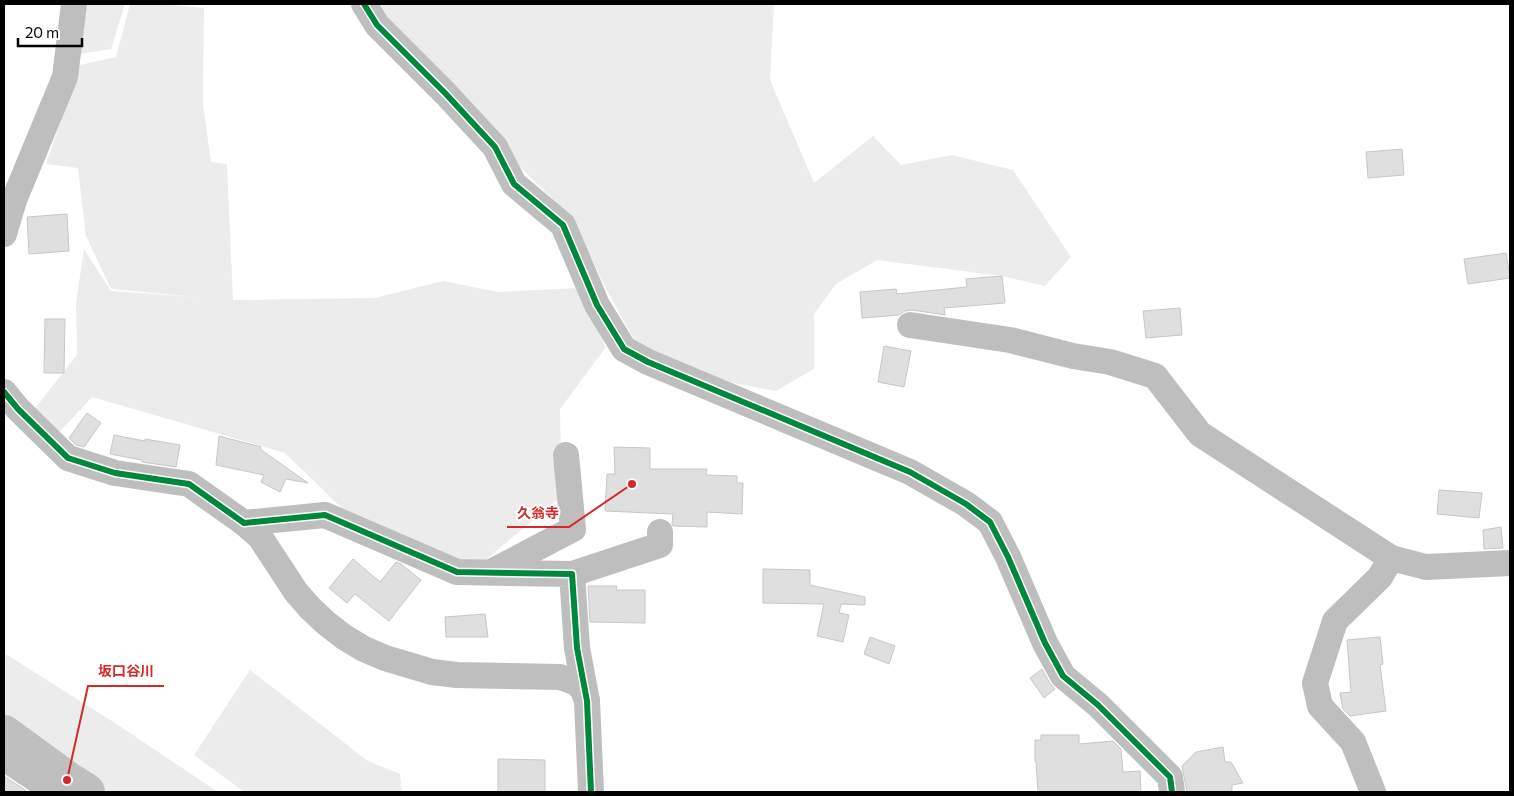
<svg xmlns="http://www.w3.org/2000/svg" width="1514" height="796" font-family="Commissioner,'Noto Sans JP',sans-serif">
  <rect width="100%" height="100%" fill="#fff"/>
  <!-- green -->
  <g fill="#ececec">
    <path d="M76,4H125L111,49L68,56Z"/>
    <path d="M130,4H161L204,8L203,104L211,162L227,164L233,300L375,298L443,281L498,292L578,288L606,347L560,409L562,496L471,572L352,518L285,453L92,397L54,438L32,412L77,355L76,303L84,249L111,291L196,297L111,289L86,236L78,168L46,164L71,91L66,68L116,57Z"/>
    <path d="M377,4H774L770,80L814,183L873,136L901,165L952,155L1013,170L1071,257L1045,286L1002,276L877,260L836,284L814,314V369L776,391L729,382L637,345L603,283L573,219L510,157L379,12Z"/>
    <path d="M4,653L115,723L218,792H55L4,758Z"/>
    <path d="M250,670L368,761L400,774L402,792H244L194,755Z"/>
  </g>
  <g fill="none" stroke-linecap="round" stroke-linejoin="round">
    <!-- river -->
    <path stroke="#bfbfbf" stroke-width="38" d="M4,734L67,780L86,792"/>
  </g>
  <!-- building -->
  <g fill="#dfdfdf" stroke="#c7c7c7">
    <path d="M1402,149L1404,175L1368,178L1366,152Z"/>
    <path d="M67,214L69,251L29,254L27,217Z"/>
    <path d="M1506,253L1510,278L1468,284L1464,259Z"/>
    <path d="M1002,276L1005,303L944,308L945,315L912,310L905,311L899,315L862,318L860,292L896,289L897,294L967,287L966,279Z"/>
    <path d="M1180,308L1182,335L1146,338L1143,311Z"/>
    <path d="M45,319H65L64,373H44Z"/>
    <path d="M884,346L911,351L904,387L878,382Z"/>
    <path d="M87,413L101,423L84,447L76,445L69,438Z"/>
    <path d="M114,435L145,441V439L180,445L176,467L142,462V460L110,454Z"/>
    <path d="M219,436L261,447L260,449L308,483L286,479L280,492L261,482L264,475L216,465Z"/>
    <path d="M614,447L650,448V469H707L706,475L737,476V483H743L742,514L707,512V527L673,526L672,524L673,514L605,511L607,474H615Z"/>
    <path d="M1439,490L1482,493L1479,518L1437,514Z"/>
    <path d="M1501,527L1503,548L1484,549L1483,530Z"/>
    <path d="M353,559L380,582L396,562L401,564L421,580L389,621L355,594L347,603L329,588Z"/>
    <path d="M763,569L810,570V585L865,597V605L841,604L839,613L849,615L843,642L817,636L824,604L763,603Z"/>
    <path d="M588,586H617L616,590H645V623L590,622Z"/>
    <path d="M485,614L488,637H446L445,617Z"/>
    <path d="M870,637L895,646L889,664L864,654Z"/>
    <path d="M1380,637L1383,664L1380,665L1386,711L1350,716L1343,709L1340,693L1351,692L1347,640Z"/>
    <path d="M1042,669L1050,683L1055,689L1044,698L1030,678Z"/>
    <path d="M1041,735H1079V744L1113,741L1121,749L1123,772L1140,771L1141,792H1038L1036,761L1035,762V740H1041Z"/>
    <path d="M1223,747L1225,762H1231L1243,783L1232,785V792H1187L1182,766L1196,752Z"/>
    <path d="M498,759L545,760V792H498Z"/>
    <path d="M4,776L28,792H4Z"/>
  </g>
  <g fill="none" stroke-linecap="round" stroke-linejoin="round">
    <!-- minor -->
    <g stroke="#bebebe" stroke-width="26">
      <path d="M364,4L377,25L445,93L495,147L514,184L563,225L597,305L624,349L648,362L910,472L966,504L990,522L1008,557L1045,643L1063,676L1098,705L1170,777L1172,792"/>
      <path d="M4,234L14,200L65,77L74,4"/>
      <path d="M910,325L1010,340L1073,356L1110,362L1155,376L1200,434L1391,558L1426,567L1510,563"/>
      <path d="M4,392L18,409L68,458L115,473L189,484L244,523L325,515L457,572L572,574L577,648L587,701L591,792"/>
      <path d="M244,523L260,537L296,592L310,608L326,623L344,637L364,649L385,658L432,672L457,675L560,677L577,683L583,690L587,701"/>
      <path d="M493,571L573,529L566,455"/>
      <path d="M572,574L660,545V532"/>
      <path d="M4,758L55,792"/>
      <path d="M1373,792L1353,742L1320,706L1315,683L1335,621L1380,577L1391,558"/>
    </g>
    <defs>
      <g id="cycleway">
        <path d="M364,4L377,25L445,93L495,147L514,184L563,225L597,305L624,349L648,362L910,472L966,504L990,522L1008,557L1045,643L1063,676L1098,705L1170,777L1172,792"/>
        <path d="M4,392L18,409L68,458L115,473L189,484L244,523L325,515L457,572L572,574L577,648L587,701L591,792"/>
      </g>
    </defs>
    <!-- cycleway casing -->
    <use href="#cycleway" stroke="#fff" stroke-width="9"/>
    <!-- cycleway -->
    <use href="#cycleway" stroke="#00873e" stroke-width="6"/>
  </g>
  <!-- callouts -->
  <path fill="none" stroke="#d62828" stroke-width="2" d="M632 484L569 527H507M67 780L88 686H164"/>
  <g fill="#d62828" stroke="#fff" stroke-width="2">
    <circle cx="632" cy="484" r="5"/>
    <circle cx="67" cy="780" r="5"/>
  </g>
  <g font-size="14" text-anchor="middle" font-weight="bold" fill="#d62828" stroke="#fff" stroke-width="4" stroke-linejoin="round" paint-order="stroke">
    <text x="538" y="518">久翁寺</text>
    <text x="126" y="676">坂口谷川</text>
  </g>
  <!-- border -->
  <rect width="1514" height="796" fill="none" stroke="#000000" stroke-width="10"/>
  <!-- scale -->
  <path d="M18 38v8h64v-8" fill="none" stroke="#000000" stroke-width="2.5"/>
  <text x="25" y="38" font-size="15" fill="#000000" stroke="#ffffff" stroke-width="4" paint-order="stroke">20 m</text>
</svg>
